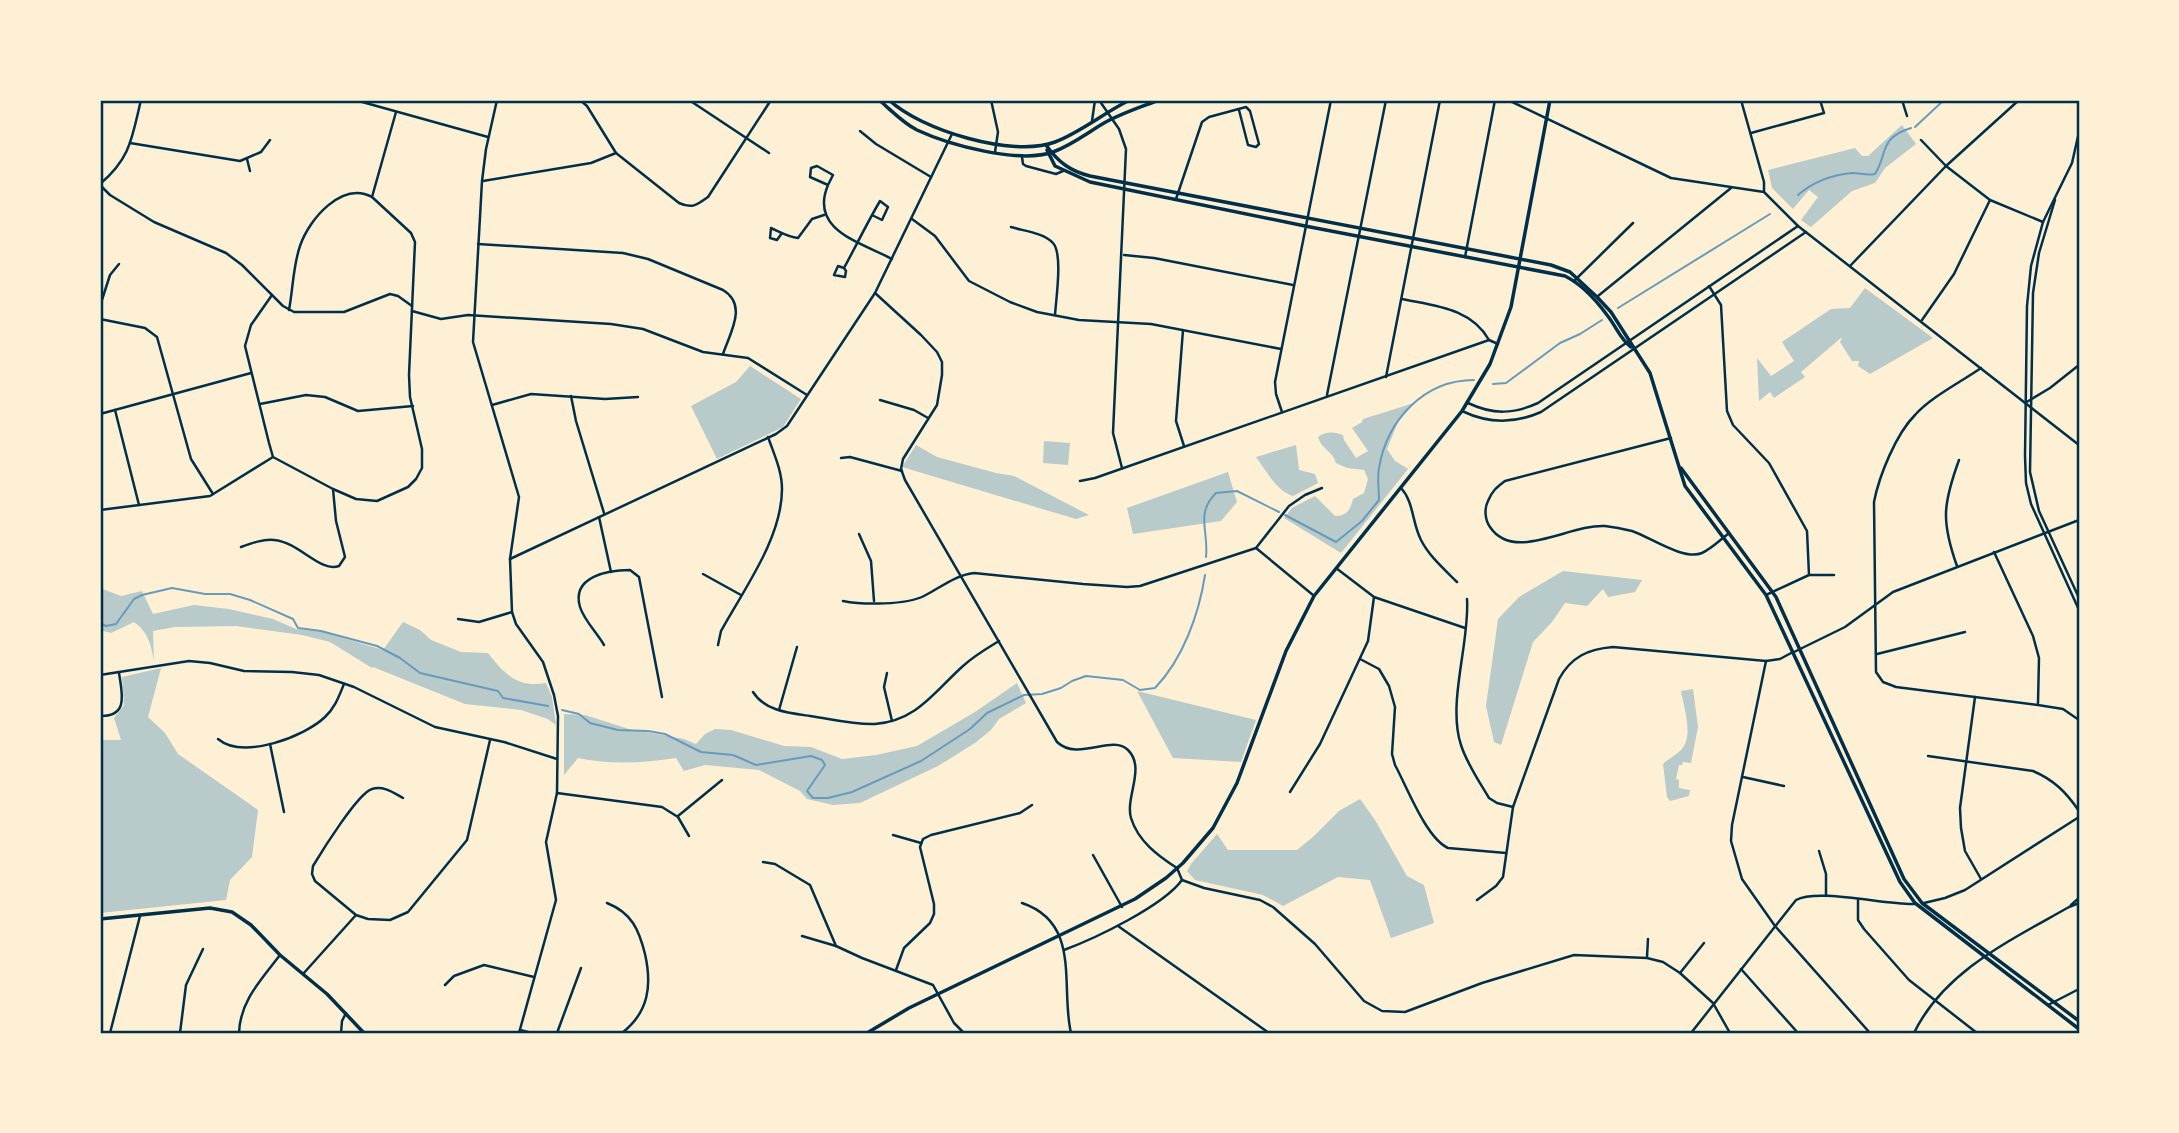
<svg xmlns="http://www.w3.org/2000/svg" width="2179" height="1133" font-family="'Work Sans',sans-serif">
  <rect width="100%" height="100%" fill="#fdf0d5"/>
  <!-- green -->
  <g fill="#b9caca">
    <path d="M1902,125L1916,144L1885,168L1875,183L1852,191L1811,227L1801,220L1818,197L1809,190L1793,209L1772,188L1768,170L1855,148L1862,156H1868Z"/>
    <path d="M1865,288L1933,338L1870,374L1858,366L1859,361H1852L1840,342L1842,337L1801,372L1805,377L1774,398L1770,392L1759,401L1757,358L1771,376L1794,361L1782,342L1831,309L1850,308Z"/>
    <path d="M750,366L801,399L783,427L717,459L691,406L736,382Z"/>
    <path d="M1414,403L1398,422L1387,449L1395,461L1408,469L1341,553L1284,518L1292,508L1315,496L1335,516C1347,516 1350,510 1353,499L1364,493L1368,479L1364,470L1347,468L1336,463C1333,451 1321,449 1318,437C1327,431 1334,432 1343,435L1344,440L1356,458L1368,451L1352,428L1362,422L1363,419Z"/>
    <path d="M1044,441L1070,443L1068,465L1043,463Z"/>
    <path d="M916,445L937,457L996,473L1014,476L1089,515L1076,519L902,467Z"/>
    <path d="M1296,445L1299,470L1315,474L1318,483L1293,496C1276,491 1266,470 1256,457Z"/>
    <path d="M1228,472L1237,502L1221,521L1133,534L1127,508Z"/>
    <path d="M1563,571L1642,580L1635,592L1608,597L1603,589L1587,606L1565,603L1552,622L1533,642L1501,745L1494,742L1486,706L1498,619L1519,597Z"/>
    <path d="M100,588L121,596L142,591L153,614L194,605L229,609L273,619L296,629L323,632L383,650L403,622L420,630L431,640L461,652L488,653C504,674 518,688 546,683L552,697L556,725L548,719L521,710L465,704L373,667L372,668L330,642L302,635L236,626L175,627L153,631L154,661C151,644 148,632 134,622L111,633L100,630Z"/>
    <path d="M161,668L148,717L165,733L178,754L258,810L252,857L230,880L226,900L100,913V740H121L114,718L124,705L122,677Z"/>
    <path d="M1017,683L1026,703L999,719L991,730L975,743L938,766L860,803L833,805L807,799L800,791L759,770L705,765L684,771L676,758C645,763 610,765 578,758L564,775V714L585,715L629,729L684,739L696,744L705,734L715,729L731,730L784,746L811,747L842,759L876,755L917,746L975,712Z"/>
    <path d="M1693,689L1698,727L1691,763L1683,762L1682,765H1679L1676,779L1679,780V788L1690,790L1689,796L1670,801L1667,797L1663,764C1668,759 1675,756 1681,750C1694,737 1684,708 1681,691Z"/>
    <path d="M1137,691L1256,720L1241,762L1173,758Z"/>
    <path d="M1360,799L1375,820L1407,876L1424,885L1434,923L1391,938L1370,880L1338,877L1283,906L1263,895L1195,880L1187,871L1191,864L1217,834L1228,850H1297L1314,836L1339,811Z"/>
  </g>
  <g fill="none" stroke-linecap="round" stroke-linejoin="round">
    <!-- stream -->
    <g stroke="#669bbc" stroke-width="2">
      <path d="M1915,127L1944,100"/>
      <path d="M1798,195C1814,181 1831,175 1852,173C1860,173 1867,176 1875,174C1888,153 1879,138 1911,128"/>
      <path d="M1618,308L1770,214"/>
      <path d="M1493,384L1506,383L1560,343L1580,334L1602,320"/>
      <path d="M1285,515L1336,542L1362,521L1379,500C1379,490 1377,478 1379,468C1387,420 1424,380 1474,380"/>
      <path d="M1206,557C1209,531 1195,514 1216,493L1237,491L1279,512"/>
      <path d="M100,623L106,626L116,624L134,599L142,595L172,588L205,594H230L250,600L293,619L298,628L321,631L377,646L400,658L420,673L498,691L503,698L548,706"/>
      <path d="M562,710L579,714L590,723L618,730L648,731L665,734L701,752L733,755L756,765L811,756L822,760L825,765L807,791L813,798H828L852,792L921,761L970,729L987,713L1024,695L1042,694L1061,688L1072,681L1086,676L1123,680L1140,690L1155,688C1183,659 1199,614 1205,575"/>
    </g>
    <!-- minor -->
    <g stroke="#003049" stroke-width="2.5">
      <path d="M355,100L488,137"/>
      <path d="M580,100L587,106L616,153L679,203C692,209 697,205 708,197L771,100"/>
      <path d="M689,100L769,153"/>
      <path d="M991,100L998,132L995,152"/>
      <path d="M1099,100L1119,129L1126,149L1113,433L1122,468"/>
      <path d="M1902,100L1907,116"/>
      <path d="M1092,121L1095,100"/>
      <path d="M860,131L876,144L931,177"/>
      <path d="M1751,133L1824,113L1820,100"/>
      <path d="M1921,140L1946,166L1990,200L2043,222"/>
      <path d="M130,143L240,161L261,152L270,140"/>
      <path d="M1022,157L1023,164L1026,166L1056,174L1063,171"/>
      <path d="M247,159L250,171"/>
      <path d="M483,181L591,163L616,153"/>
      <path d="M100,184C131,158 132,137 141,100"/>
      <path d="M100,185L110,195L154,222L226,253L242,265L283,306L294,312H344L390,294L398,296L412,306"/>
      <path d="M828,185L833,175L817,166L811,168L810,177L828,185C809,230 860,242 892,259"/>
      <path d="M1176,199L1202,122L1209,117L1246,107L1250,111L1259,144L1256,147L1248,145L1239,110"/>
      <path d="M912,219L935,236L969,281L1010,302L1037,312L1079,320L1151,324L1281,349"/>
      <path d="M1011,227C1024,231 1044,233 1053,243C1063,254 1056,299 1055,315"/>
      <path d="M782,233L777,240L770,238L771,228C780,232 788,237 798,238L812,219L824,215"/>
      <path d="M478,244L623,253L648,259L723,290C748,305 730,333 723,354"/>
      <path d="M1124,255L1154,258L1293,285"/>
      <path d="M1465,257L1495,100"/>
      <path d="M844,268L838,266L834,275L845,277L846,271L844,268C856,246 867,223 880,201L888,207L882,220L872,215"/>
      <path d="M1574,281L1633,223"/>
      <path d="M1709,286L1721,305L1727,411L1733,425L1769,463L1807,531L1809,575"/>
      <path d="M1598,296L1731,188"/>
      <path d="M1402,299C1435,306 1471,308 1489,340"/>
      <path d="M100,306L110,275L119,264"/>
      <path d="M289,310C293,289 293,266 300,246C309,219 342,181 372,197"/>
      <path d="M412,311L441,319L468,315L611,324L643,329L703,352L748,358L807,395"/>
      <path d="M100,319L145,328L157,337L191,459L213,494"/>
      <path d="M1922,320L1954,274L1990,200"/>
      <path d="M1183,330L1176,421L1184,446"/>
      <path d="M1981,368C1961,382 1931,397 1915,415C1896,434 1879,476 1874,502L1876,672L1883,682L1896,687L2038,705L2063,709L2079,720"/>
      <path d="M1386,377L1440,100"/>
      <path d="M1327,395L1386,100"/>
      <path d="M571,396L576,421L604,513"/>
      <path d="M880,400L914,410L928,418"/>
      <path d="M2025,403L2050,388L2079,365"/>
      <path d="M260,404L306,395L325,397L358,411L413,406"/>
      <path d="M492,405L531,394L605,399L638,397"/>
      <path d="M115,410L139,505"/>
      <path d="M1282,412L1276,394L1275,382L1331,100"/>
      <path d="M100,414L251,373"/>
      <path d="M1671,438L1505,481C1496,488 1492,491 1488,501C1484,509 1485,520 1490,527C1514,563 1569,524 1605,526C1614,527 1624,529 1632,531C1650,537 1684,561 1702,553C1711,549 1720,540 1728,534"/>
      <path d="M841,458L850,457L902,471"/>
      <path d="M1080,481L1095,478L1489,340L1498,344"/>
      <path d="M1401,488C1414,502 1412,523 1421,540C1429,556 1444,569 1457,582"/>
      <path d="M333,489L356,499L377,501L408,487L416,479L422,468V449L410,397L409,375L415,242L411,233L372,197L396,112"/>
      <path d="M100,510L210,496L273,457"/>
      <path d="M599,517L611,572"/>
      <path d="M859,534L871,561L874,601"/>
      <path d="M241,547C252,543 263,539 274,540C299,542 320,573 339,566L345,557L336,521L333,489L273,457L269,443L245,346L251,325L272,295"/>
      <path d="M1256,548L1313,595"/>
      <path d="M1994,552L2033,636L2039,658L2038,703"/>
      <path d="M1957,566C1941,521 1943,504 1959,460"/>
      <path d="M1336,568L1374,597L1465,628"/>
      <path d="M703,574L741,595"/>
      <path d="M1766,595L1809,575H1834"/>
      <path d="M1467,599C1470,642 1447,703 1461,745C1467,764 1479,781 1489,798L1497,803L1513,807"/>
      <path d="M843,601C863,605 906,605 924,596C940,588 955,575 974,573L1083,584L1127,587L1140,586L1256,548L1289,506L1305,495L1322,488"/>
      <path d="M458,619L479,622L512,612"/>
      <path d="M604,645C597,633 584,620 580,607C571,576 609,570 630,570L639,577L662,697"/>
      <path d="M718,645L721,631C744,589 782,538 782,489C782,471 774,454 768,437"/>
      <path d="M1877,654L1965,632"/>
      <path d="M1360,659L1379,669L1389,686L1395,707L1392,754L1395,765C1407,787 1426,838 1448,848L1506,853"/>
      <path d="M1766,661L1732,825L1731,841L1742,879L1775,926L1870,1033"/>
      <path d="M887,673L884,687L892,721"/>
      <path d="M100,675L189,661L210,663L244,671L292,672L319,675L354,687L435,727L504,742L557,759"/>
      <path d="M753,692C765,711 789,713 810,716C831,719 854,725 875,724C917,721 935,691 963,666C974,656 986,649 999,641"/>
      <path d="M1975,697L1960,808L1961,828L1965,851L1981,879"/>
      <path d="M779,710L797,647"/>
      <path d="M100,716C129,717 122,693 119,673"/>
      <path d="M218,739C243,760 304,737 325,717C335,708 339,696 344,684"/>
      <path d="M270,744L284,812"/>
      <path d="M1928,756L2033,771C2054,780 2066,792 2079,811"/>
      <path d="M1743,777L1784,786"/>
      <path d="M1290,792L1320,744L1368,641L1374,597"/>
      <path d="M557,793L662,807L678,817L689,836"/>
      <path d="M403,798C394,793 383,785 372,789C358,793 322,851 313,866L312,874L315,881L356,915L368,919L390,920L408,912L467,840L490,740"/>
      <path d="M678,816L722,780"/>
      <path d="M893,835L921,843"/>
      <path d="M1819,851L1826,874V896"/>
      <path d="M1093,855L1122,907"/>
      <path d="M763,862L775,864L810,885L836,946L862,958L933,985L954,1023L964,1033"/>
      <path d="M1177,868L1182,880L1204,888L1260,900L1273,907L1315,944L1364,1001L1382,1011L1405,1012L1482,983L1574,955L1647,958L1663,962L1680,973L1713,1003L1730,1033"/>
      <path d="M1477,900L1496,886L1503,877L1513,807L1559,679C1571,657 1588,649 1613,647L1766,661L1780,659L1793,652"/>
      <path d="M1858,900V920L1864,929L1909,980L1977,1033"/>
      <path d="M607,903C632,913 639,930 645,954C652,985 649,1012 622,1033"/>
      <path d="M1022,903C1082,923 1060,987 1071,1033"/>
      <path d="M1924,903L1945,898L1965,890L2079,817"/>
      <path d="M2071,905L2079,898"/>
      <path d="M1118,926L1269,1033"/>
      <path d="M802,936L836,946"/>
      <path d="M1064,950C1096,938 1163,906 1182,880"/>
      <path d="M1647,957L1648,939"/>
      <path d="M1741,969L1798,1033"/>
      <path d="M896,970L904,948L930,923L934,914V904L920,847L923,839L931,835L1020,813L1032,805"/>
      <path d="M1680,973L1704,943"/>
      <path d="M303,974L356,915"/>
      <path d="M445,985L454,976L484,965L534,977"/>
      <path d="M2048,1005L2079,989"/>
      <path d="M520,1030L532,1033"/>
      <path d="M110,1033L140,916"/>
      <path d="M180,1033L186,985L203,949"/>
      <path d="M239,1033C240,1001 261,980 280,955"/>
      <path d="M341,1033L342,1021L346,1013"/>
      <path d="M557,1033L581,968"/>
      <path d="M1691,1033L1796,900C1818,888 1885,905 1914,904"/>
      <path d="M1914,1033C1944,971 2011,940 2069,907L2079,903"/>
    </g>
    <!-- tertiary -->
    <g stroke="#003049" stroke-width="2.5">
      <path d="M497,100L486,149L482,181L473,342L519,497L510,559L512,612L516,624L543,662L554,695L558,716L557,793L546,842L556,900L519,1033"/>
      <path d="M1508,100L1671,178L1764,192L1798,226L2079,445"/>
      <path d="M1741,100L1764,182V191"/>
      <path d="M2078,100L2079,122"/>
      <path d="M2079,132L2072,163L2043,222L2031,266L2027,306L2025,456L2026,483L2031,504L2079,610"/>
      <path d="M2055,200L2039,253L2033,293L2030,472L2039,511L2079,598"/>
      <path d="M1850,266L1946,166L2019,100"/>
      <path d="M875,293L921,335L937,352L942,362V375L937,405L903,459L901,469L905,480L1057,742C1078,762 1112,734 1128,750C1146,768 1125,797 1131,818C1138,841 1158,856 1177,868"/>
      <path d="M1468,403C1493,415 1514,414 1538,403L1798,226"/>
      <path d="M1462,411C1489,424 1514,424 1541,412L1806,232"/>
      <path d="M510,559L776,434L787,426L875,293L952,134"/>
      <path d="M1794,652L1845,627L1893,592L2079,520"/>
    </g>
    <!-- secondary -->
    <g stroke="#003049" stroke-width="3.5">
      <path d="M1046,145C1058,162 1070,171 1090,176L1551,265L1570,272L1597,297L1611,312L1650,373L1685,486L1766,595L1900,882L1915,903L2079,1029"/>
      <path d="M1047,150L1055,166L1090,182L1305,226L1565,276C1581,284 1596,300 1607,315C1616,326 1620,339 1631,347"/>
      <path d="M1681,468L1776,597L1904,879L1922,903L2079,1021"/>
      <path d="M100,919L210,908L232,912L251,925L280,955L327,994L364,1033"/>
    </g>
    <!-- primary -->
    <g stroke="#003049" stroke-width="3.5">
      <path d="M879,100C891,110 903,123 917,130C949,145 1019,164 1053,152C1072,145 1087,133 1104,123C1122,113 1141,107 1159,100"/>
      <path d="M889,100C921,130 1012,158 1055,142C1081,132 1105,112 1130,100"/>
      <path d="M867,1033L909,1008L1135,899L1166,878L1183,863L1213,828L1237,783L1286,651L1314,596L1462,411L1490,364L1511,307L1550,100"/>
    </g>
  </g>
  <!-- border -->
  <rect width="2179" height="1133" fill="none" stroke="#fdf0d5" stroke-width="203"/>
  <rect x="102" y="102" width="1976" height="930" fill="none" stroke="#003049" stroke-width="2.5"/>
</svg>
